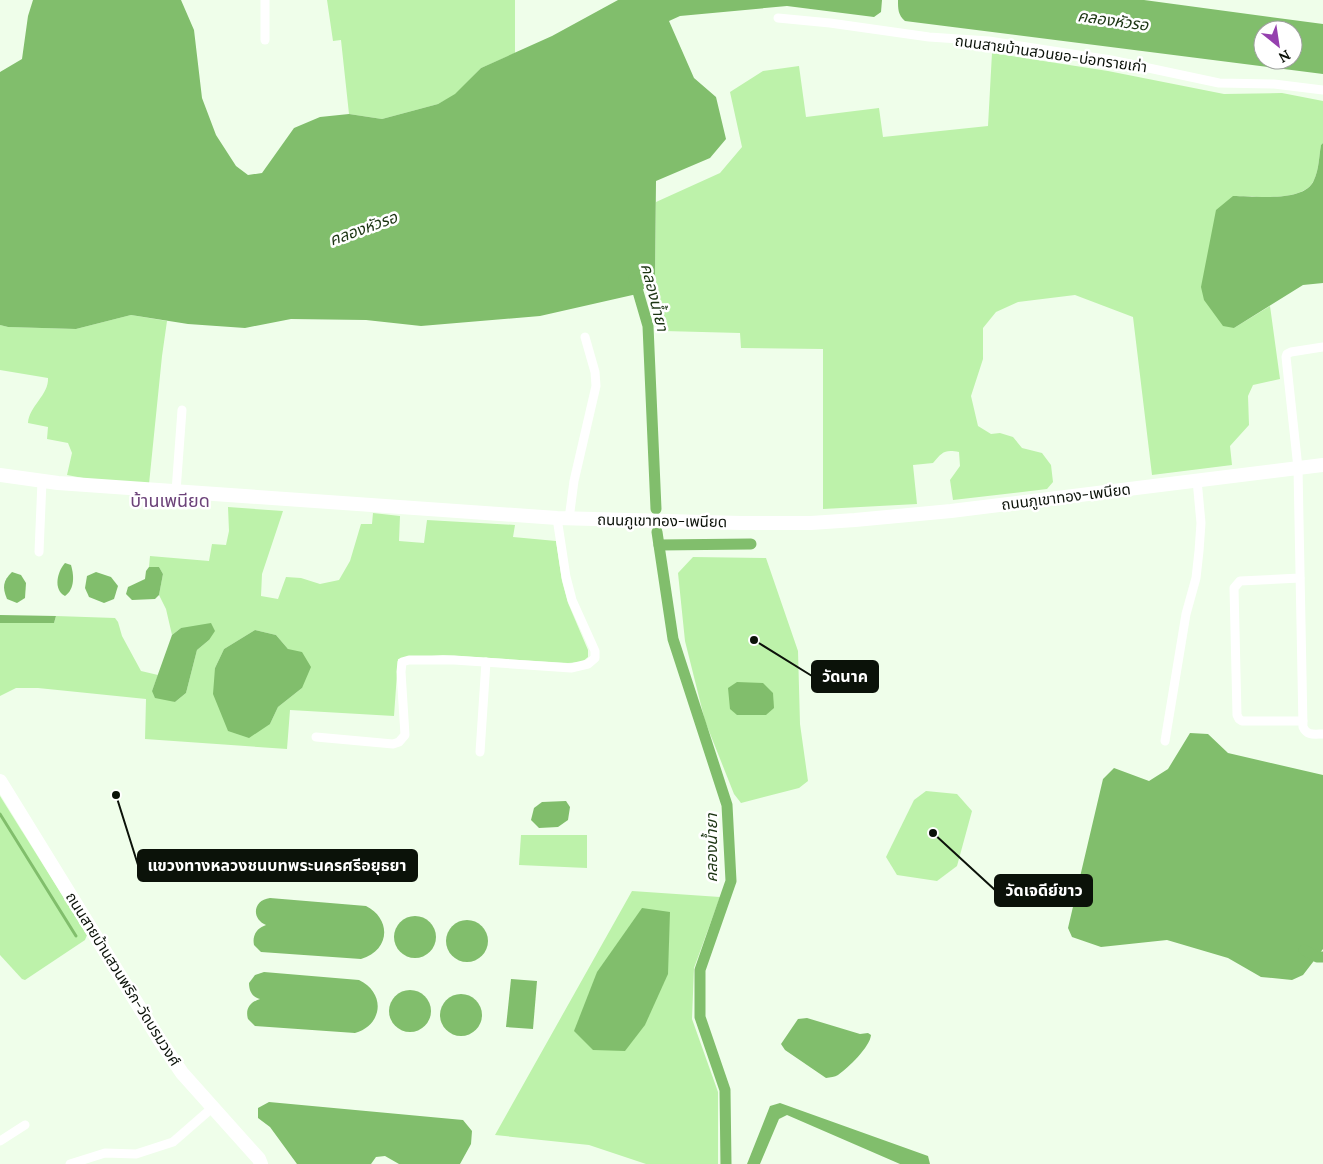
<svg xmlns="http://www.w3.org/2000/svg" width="1323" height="1164" font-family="Lora,'Noto Sans Thai',serif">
  <rect width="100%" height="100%" fill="#effeea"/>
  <!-- green -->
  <g fill="#bdf2aa" fill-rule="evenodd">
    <path d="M327,0H515V53L481,68L455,95L438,104L382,119L349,114L341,40L333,41Z"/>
    <path d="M992,53L1108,71L1224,94L1282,93L1323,101V143L1321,145C1319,156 1319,170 1314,180C1304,203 1254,196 1233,196L1234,328L1270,306L1280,379L1253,385L1248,396L1249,425L1230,446L1232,465L1152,475L1133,317L1075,295L1018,302L996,312L983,328V359L971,396L978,426L991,434L1000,433L1013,437L1022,448L1042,453L1051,465L1053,482L1047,489L953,500L950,480L960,466L959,452C945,449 942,452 933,463L913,465L917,504L823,509V349L741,348L740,333L664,331L655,280L656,202L720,173L742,147L730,92L763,71L799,66L806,117L879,108L883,137L988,126Z"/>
    <path d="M131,315L167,321L162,356L149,484L94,480L67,475L72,453L68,443L47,439L48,427L28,423C29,406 49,395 48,378L0,370V325L8,327L76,329Z"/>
    <path d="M228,507L283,511L262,574L261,596L278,599L286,577L301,578L320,584L339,580L350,561L361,524H372L373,513L400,516L399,541L424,543L427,520L515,525L513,537L556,541L562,581L568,603L588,650V657L582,662L568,663L443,655L398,659L394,716L290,710L287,749L145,739L146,699L38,688H16L0,696V623H54L56,616L115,618L118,622L122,636L141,671L158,675L152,691L175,702L186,693L197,650L209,640L181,628L172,635L166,609L159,595L163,574L159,567H149L150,556L209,561L212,544L226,545L229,531ZM255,630L276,635L288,649L302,688L278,707L270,724L215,668L224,649Z"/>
    <path d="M693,557L766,558L798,651L800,724L808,781L799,788L741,803L734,794L705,721L685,641L678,573Z"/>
    <path d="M926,791L957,794L972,811L957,866L937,881L897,875L886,857L914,800Z"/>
    <path d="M0,796L87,935L85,940L25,980L22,979L0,955Z"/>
    <path d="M521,835H587V868L519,865Z"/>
    <path d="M632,891L720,897L694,968L692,1019L718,1092V1164H646L589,1145L495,1135Z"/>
  </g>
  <!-- water -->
  <g fill="#81be6c" fill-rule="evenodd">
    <path d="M33,0H181L194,30L202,98L216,135L236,166L248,175L262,173L294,128L320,117L349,114L382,119L438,104L455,94L481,68L552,36L618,0H882L881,12L874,17L787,6L680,16L669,21L694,78L716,97L726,139L710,158L656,181L655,280L637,294L540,316L421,326L366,320L291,319L245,328L188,324L131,315L76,329L8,327L0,325V72L22,59L28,16Z"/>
    <path d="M898,0H1144L1323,24V74L905,21C898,15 898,9 898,0ZM1263,30H1293V60H1263Z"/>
    <path d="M1323,143V283L1303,285L1234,328L1223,326L1204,300L1201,287L1216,210L1233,196C1254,196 1305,203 1314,180C1319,170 1319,156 1321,145Z"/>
    <path d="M65,563L71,565C74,575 75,589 65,596C53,590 57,572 65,563Z"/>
    <path d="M149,567H159L163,574L159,595L155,599L132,600L126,594L128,587L145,579L146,571Z"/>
    <path d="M12,572L21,575L26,583L25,598L17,603L7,599C2,587 3,581 12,572Z"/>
    <path d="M96,572L111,577L118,586L114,599L104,603L89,597L85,588L87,576Z"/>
    <path d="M0,615L56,616L54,623H0Z"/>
    <path d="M211,623L215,631L209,640L197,650L186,693L175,702L155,698L152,691L172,635L181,628Z"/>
    <path d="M255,630L276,635L288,649L302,652L311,667L302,688L278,707L270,724L249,738L228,731L213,694L215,668L224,649Z"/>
    <path d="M737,682L763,683L773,693L774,708L766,715H737L730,709L728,688Z"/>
    <path d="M1190,733L1208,734L1228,753L1323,775V949L1303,975L1292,980L1261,977L1228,958L1167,940L1101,947L1072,937L1068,928L1103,779L1114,768L1149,781L1168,769Z"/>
    <path d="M566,801L570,807L568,820L558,827L539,828L531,820L534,808L542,802Z"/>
    <path d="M270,898L366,906C392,919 390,951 361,959L261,952L254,945C252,935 257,928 266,925C251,919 253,900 270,898Z"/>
    <path d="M642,908L670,912L668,974L645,1025L625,1051L593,1050L574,1031L597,972Z"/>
    <circle cx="415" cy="937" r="21"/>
    <circle cx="467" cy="941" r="21"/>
    <path d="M264,972L359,980C386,993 383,1025 355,1033L255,1026L248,1019C245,1009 250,1002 260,999C252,997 249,991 249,983L255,975Z"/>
    <path d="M511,979L537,981L533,1029L506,1027Z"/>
    <circle cx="410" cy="1011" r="21"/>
    <circle cx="461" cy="1015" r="21"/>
    <path d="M807,1018L860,1034L868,1033L871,1035C870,1047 848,1068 838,1075C835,1077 830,1077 826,1078L785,1050L781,1044L798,1019Z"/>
    <path d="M269,1102L463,1120L472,1131L471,1144L460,1164H399L385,1156L376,1157L371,1164H297L270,1127L258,1118V1108Z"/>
    <path d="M780,1103L928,1156L930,1164H900L787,1115L779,1119L760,1164H747L770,1106Z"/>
  </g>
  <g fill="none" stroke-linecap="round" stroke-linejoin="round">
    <!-- stream -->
    <path stroke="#81be6c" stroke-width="3" d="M0,814L76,936"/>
    <!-- canal -->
    <g stroke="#81be6c" stroke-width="11">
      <path d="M634,278L648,326L656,509"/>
      <path d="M657,532L673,639L727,805L731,881L700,970V1017L725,1090L726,1164"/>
      <path d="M659,545L751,544"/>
      <path d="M1304,950L1317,957H1323"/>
    </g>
    <!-- street -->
    <g stroke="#fff" stroke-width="9">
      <path d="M778,18L830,23L929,37L989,41L1111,60L1219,83L1274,84L1323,90"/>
      <path d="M265,40V0"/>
      <path d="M1323,347L1291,352L1287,354L1286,357L1298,468L1303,727C1307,736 1314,734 1323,734"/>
      <path d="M176,491L182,410"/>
      <path d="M569,519L574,481L596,386L595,372L585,337"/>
      <path d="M39,552L42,481"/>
      <path d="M1300,578L1240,581L1234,588L1237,715L1239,719L1242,721H1303"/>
      <path d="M316,737L393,744L399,742L405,735L401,672L402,662L409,660H454L571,668L588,664L595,658V651L572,600L566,577L557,518"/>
      <path d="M1165,741L1186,614L1196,578L1199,551L1201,523L1197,480"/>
      <path d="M480,752L486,662"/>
      <path d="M0,1141L25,1125"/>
      <path d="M70,1164L105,1153L136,1154L173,1142L212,1108"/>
    </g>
    <!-- secondary -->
    <g stroke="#fff" stroke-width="14">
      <path d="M0,475L58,483L557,518L741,523H811L855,520L951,511L1323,465"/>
      <path d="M0,781L159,1039L182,1073L259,1159L261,1164"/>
    </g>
  </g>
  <g text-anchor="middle" stroke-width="5" stroke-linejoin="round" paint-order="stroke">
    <!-- street labels -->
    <g font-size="15" fill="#0b1209" stroke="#fff">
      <text transform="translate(1051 54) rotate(8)" y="5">ถนนสายบ้านสวนยอ-บ่อทรายเก่า</text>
      <text transform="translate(1066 497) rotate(-7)" y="5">ถนนภูเขาทอง-เพนียด</text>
      <text transform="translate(662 521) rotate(1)" y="5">ถนนภูเขาทอง-เพนียด</text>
      <text transform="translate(123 979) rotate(58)" y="5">ถนนสายบ้านสวนพริก-วัดบรมวงศ์</text>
    </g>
    <!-- water labels -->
    <g font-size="16" font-style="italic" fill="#1b3412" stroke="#fff">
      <text transform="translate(1113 20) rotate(8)" y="6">คลองหัวรอ</text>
      <text transform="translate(363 228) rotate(-20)" y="6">คลองหัวรอ</text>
      <text transform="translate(655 297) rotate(76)" y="6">คลองน้ำยา</text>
      <text transform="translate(711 848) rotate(-90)" y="6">คลองน้ำยา</text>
    </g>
    <!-- quarter labels -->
    <g font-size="18" fill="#6c4279" stroke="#fff">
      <text x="170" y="507">บ้านเพนียด</text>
    </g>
  </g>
  <!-- callouts -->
  <path fill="none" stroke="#0b1209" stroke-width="2" d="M754 640L812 676M116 795L138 865M933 833L995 890"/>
  <g fill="#0b1209" stroke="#fff" stroke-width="2">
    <circle cx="754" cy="640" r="5"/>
    <circle cx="116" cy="795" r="5"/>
    <circle cx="933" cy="833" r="5"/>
  </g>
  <g fill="#0b1209" stroke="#0b1209" stroke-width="2">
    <rect x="812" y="661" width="66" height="31" rx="5"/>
    <rect x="138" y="850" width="279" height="31" rx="5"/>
    <rect x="995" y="875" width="97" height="31" rx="5"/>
  </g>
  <g font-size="16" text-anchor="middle" font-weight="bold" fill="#fff">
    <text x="845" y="682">วัดนาค</text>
    <text x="277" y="871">แขวงทางหลวงชนบทพระนครศรีอยุธยา</text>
    <text x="1044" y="896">วัดเจดีย์ขาว</text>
  </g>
  <!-- north arrow -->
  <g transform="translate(1278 45) rotate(150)"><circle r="24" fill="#ffffff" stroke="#9da09d"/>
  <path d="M0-4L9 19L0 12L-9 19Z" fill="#9540ae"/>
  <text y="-8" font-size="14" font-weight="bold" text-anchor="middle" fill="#0b1209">N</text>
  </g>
</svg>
